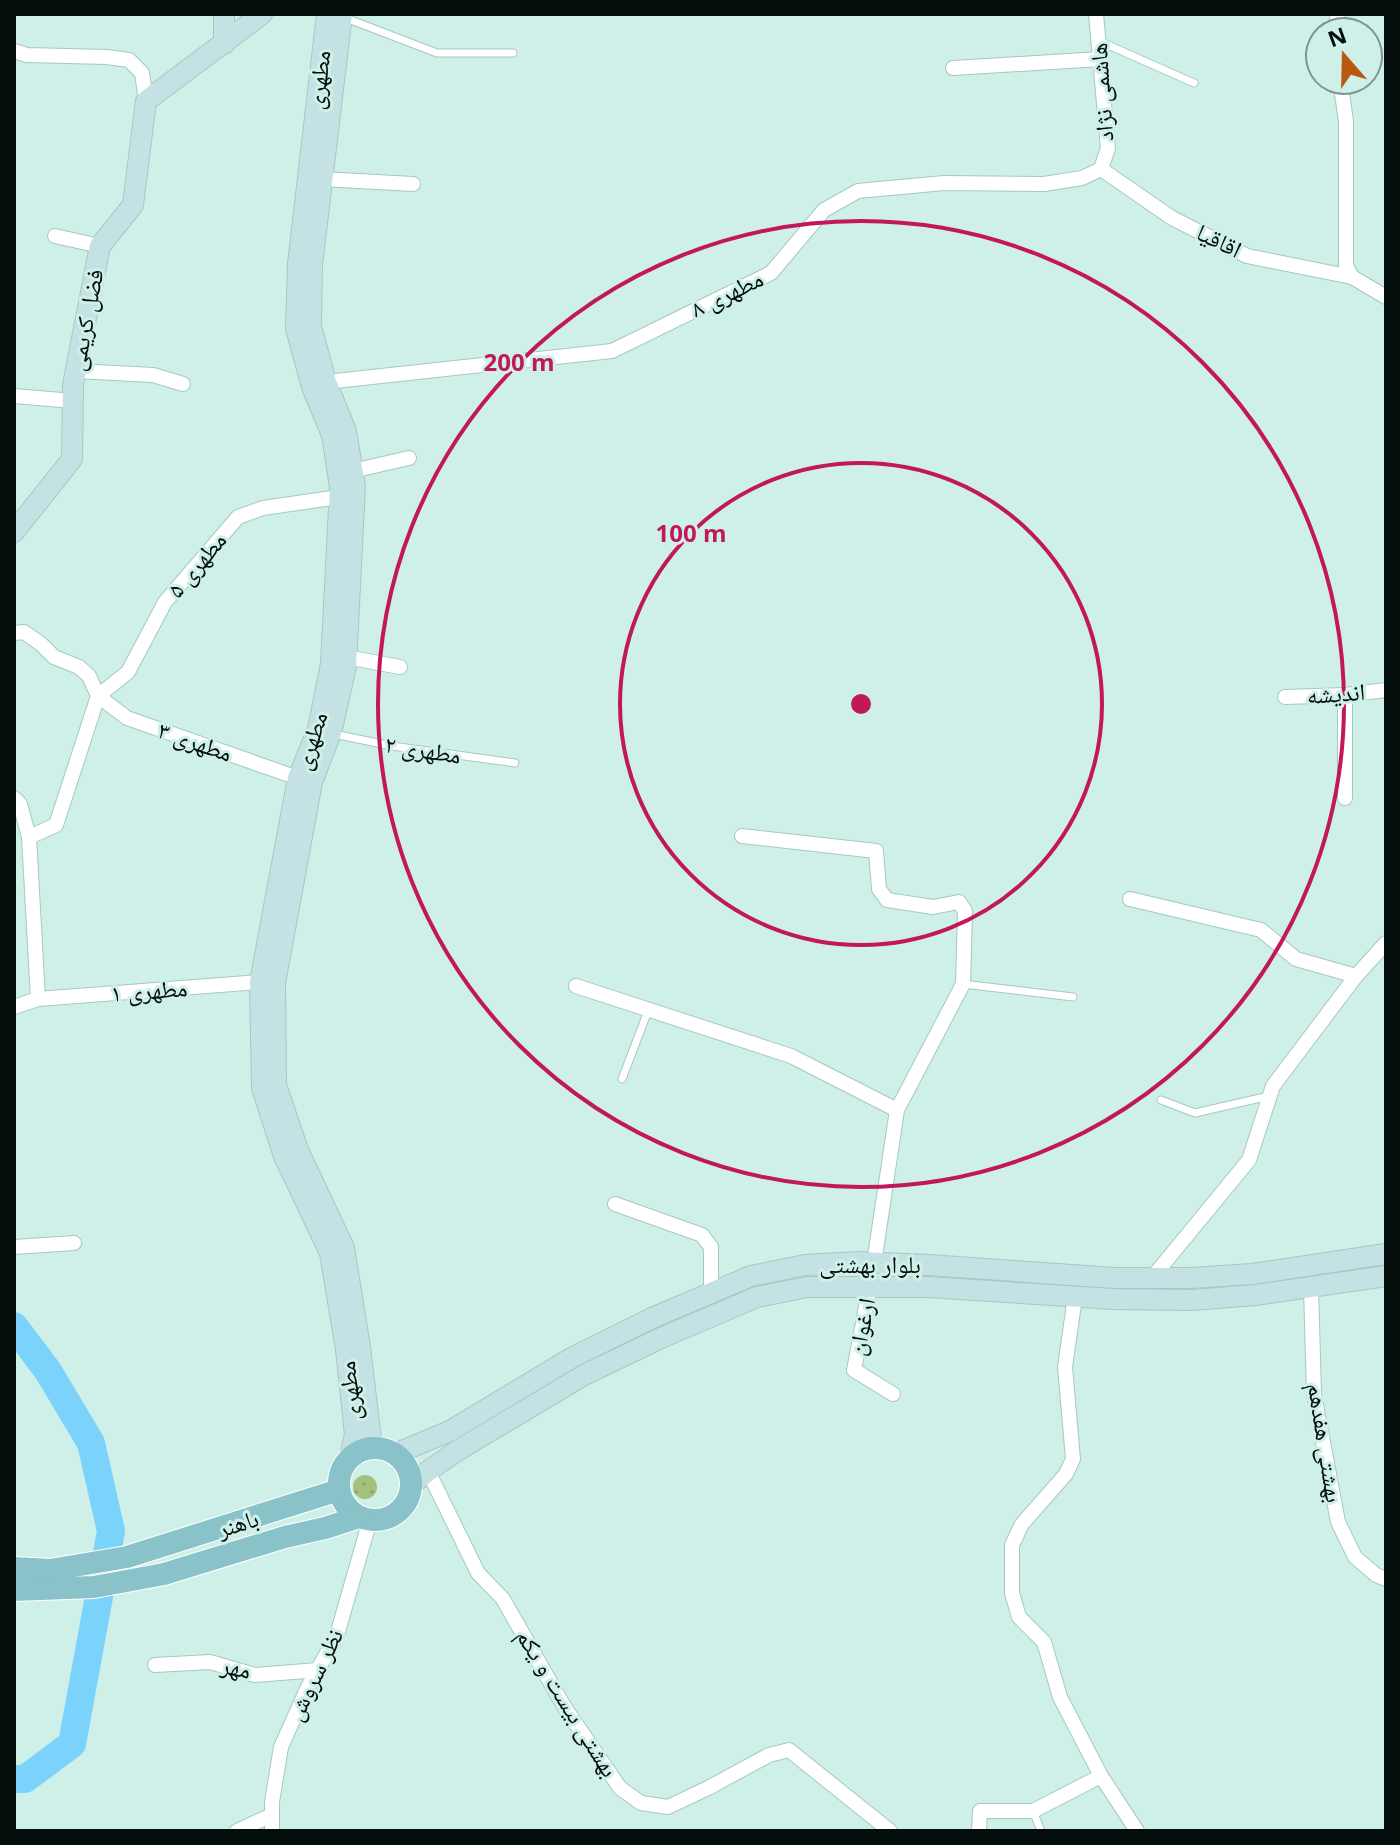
<svg xmlns="http://www.w3.org/2000/svg" width="1400" height="1845" font-family="'Open Sans','Noto Naskh Arabic',sans-serif">
  <defs>
    <pattern id="grass-dots" width="8" height="8" patternUnits="userSpaceOnUse" patternTransform="scale(2)"><rect width="8" height="8" fill="#a4c27b"/><path d="M2 2h.1M6 6h.1" fill="none" stroke="#8ca669" stroke-width="1.8" stroke-linecap="round"/></pattern>
  </defs>
  <rect width="100%" height="100%" fill="#cef0e8"/>
  <!-- grass -->
  <circle fill="url(#grass-dots)" cx="365" cy="1487" r="12"/>
  <g fill="none" stroke-linecap="round" stroke-linejoin="round">
    <!-- river -->
    <path stroke="#7bd3fc" stroke-width="28" d="M14,1326L48,1371L91,1443L111,1531L72,1744L25,1779H14"/>
    <defs>
      <g id="lane">
        <path d="M343,17L437,53H513"/>
        <path d="M1099,41L1194,83"/>
        <path d="M334,734L392,746L515,763"/>
        <path d="M963,984L1073,997"/>
        <path d="M622,1079L648,1011"/>
        <path d="M1161,1100L1195,1113L1269,1096"/>
        <path d="M1033,1811L1041,1831"/>
      </g>
      <g id="street">
        <path d="M1096,14L1108,148L1101,169"/>
        <path d="M1334,32L1338,14"/>
        <path d="M14,51L27,55L107,57L129,60L142,73L146,101"/>
        <path d="M953,68L1101,59"/>
        <path d="M1340,80L1346,121V266L1352,277L1386,297"/>
        <path d="M1101,169L1172,218L1247,256L1352,277"/>
        <path d="M322,179L413,184"/>
        <path d="M55,236L100,246"/>
        <path d="M76,371L153,375L183,384"/>
        <path d="M326,382L612,351L771,273L824,210L858,191L944,183L1044,184L1082,178L1101,169"/>
        <path d="M14,396L73,401"/>
        <path d="M352,471L409,458"/>
        <path d="M14,633L24,632L41,644L54,657L79,667L89,676L98,696L127,718L298,778"/>
        <path d="M346,657L400,667"/>
        <path d="M1345,695V798"/>
        <path d="M98,696L128,672L165,602L238,517L263,508L339,497"/>
        <path d="M1285,697L1345,695L1386,690"/>
        <path d="M14,798L20,804L29,837L38,999"/>
        <path d="M742,836L876,851L879,889L887,900L933,907L959,902L965,911L963,984L897,1110L874,1263"/>
        <path d="M29,837L56,825L98,696"/>
        <path d="M1130,899L1261,930L1296,959L1356,976"/>
        <path d="M576,986L791,1056L897,1110"/>
        <path d="M14,1007L38,999L260,982"/>
        <path d="M615,1204L702,1235L711,1247V1292"/>
        <path d="M14,1247L74,1243"/>
        <path d="M1152,1278L1249,1160L1273,1086L1356,976L1386,943"/>
        <path d="M870,1286L854,1370L893,1394"/>
        <path d="M1311,1287L1314,1394L1338,1522L1355,1557L1376,1575L1386,1579"/>
        <path d="M428,1471L478,1573L503,1599L565,1708L620,1788L641,1803L668,1807L708,1788L769,1755L789,1750L890,1831"/>
        <path d="M155,1665L210,1662L255,1675L318,1670"/>
        <path d="M1101,1776L1137,1831"/>
        <path d="M237,1831L272,1815"/>
        <path d="M272,1831V1802L281,1747L307,1689L337,1635L370,1520"/>
        <path d="M979,1831L980,1811H1033L1101,1776L1060,1697L1044,1642L1019,1617L1012,1593V1545L1022,1524L1066,1474L1073,1459L1065,1367L1075,1297"/>
      </g>
      <g id="secondary">
        <path d="M224,14V44"/>
        <path d="M327,14L298,264L296,328L312,387L332,435L340,487L331,664L318,729L298,778L260,982L262,1088L284,1156L330,1253L346,1349L355,1435L350,1457"/>
        <path d="M342,14L312,265L311,326L326,382L346,431L355,486L346,666L331,733L312,782L275,983L276,1085L298,1150L344,1248L360,1347L372,1448"/>
        <path d="M14,532L72,459L73,385L100,246L133,205L146,101L262,14"/>
        <path d="M395,1454L450,1431L573,1357L652,1318L751,1276L805,1265L858,1262L929,1265L1114,1278H1191L1252,1274L1386,1254"/>
        <path d="M411,1485L428,1471L460,1449L584,1375L661,1338L757,1297L807,1287H928L1113,1299L1192,1300L1255,1295L1386,1276"/>
      </g>
      <g id="primary">
        <circle cx="375" cy="1484" r="36"/>
        <path d="M14,1568L50,1570L127,1557L339,1490"/>
        <path d="M14,1590L94,1587L164,1574L285,1537L325,1528L359,1517"/>
      </g>
    </defs>
    <!-- lane casing -->
    <use href="#lane" stroke="#a7c8c0" stroke-width="9"/>
    <!-- street casing -->
    <use href="#street" stroke="#a7c8c0" stroke-width="16"/>
    <!-- secondary casing -->
    <use href="#secondary" stroke="#a7c8c0" stroke-width="22"/>
    <!-- primary casing -->
    <use href="#primary" stroke="#fff" stroke-width="24"/>
    <!-- lane -->
    <use href="#lane" stroke="#fff" stroke-width="7"/>
    <!-- street -->
    <use href="#street" stroke="#fff" stroke-width="14"/>
    <!-- secondary -->
    <use href="#secondary" stroke="#c4e1e4" stroke-width="20"/>
    <!-- primary -->
    <use href="#primary" stroke="#89c2c8" stroke-width="22"/>
  </g>
  <!-- distance rings -->
  <g fill="none" stroke="#c2185b" stroke-width="4">
    <circle cx="861" cy="704" r="241"/>
    <circle cx="861" cy="704" r="483"/>
  </g>
  <g text-anchor="middle" stroke-width="6" stroke-linejoin="round" paint-order="stroke">
    <!-- street labels -->
    <g font-size="24" fill="#040e0c" stroke="#cef0e8">
      <text transform="translate(319 80) rotate(-83)" y="8">مطهری</text>
      <text transform="translate(1102 92) rotate(-94)" y="8">هاشمی نژاد</text>
      <text transform="translate(1219 241) rotate(26)" y="8">اقاقیا</text>
      <text transform="translate(727 294) rotate(-26)" y="8">مطهری ۸</text>
      <text transform="translate(86 320) rotate(-79)" y="8">فضل کریمی</text>
      <text transform="translate(197 565) rotate(-50)" y="8">مطهری ۵</text>
      <text transform="translate(1336 694) rotate(-4)" y="8">اندیشه</text>
      <text transform="translate(311 741) rotate(-72)" y="8">مطهری</text>
      <text transform="translate(195 742) rotate(19)" y="8">مطهری ۳</text>
      <text transform="translate(423 750) rotate(9)" y="8">مطهری ۲</text>
      <text transform="translate(149 991) rotate(-4)" y="8">مطهری ۱</text>
      <text x="870" y="1273">بلوار بهشتی</text>
      <text transform="translate(862 1327) rotate(-79)" y="8">ارغوان</text>
      <text transform="translate(350 1391) rotate(-96)" y="8">مطهری</text>
      <text transform="translate(1325 1443) rotate(81)" y="8">بهشتی هفدهم</text>
      <text transform="translate(238 1524) rotate(-17)" y="8">باهنر</text>
      <text transform="translate(236 1668) rotate(12)" y="8">مهر</text>
      <text transform="translate(315 1675) rotate(-64)" y="8">نظر سروش</text>
      <text transform="translate(567 1703) rotate(58)" y="8">بهشتی بیست و یکم</text>
    </g>
  </g>
  <circle cx="861" cy="704" r="12" fill="#c2185b" stroke="#cef0e8" stroke-width="4"/>
  <g font-size="24" text-anchor="middle" font-weight="bold" fill="#c2185b" stroke="#cef0e8" stroke-width="6" stroke-linejoin="round" paint-order="stroke">
    <text x="519" y="371">200 m</text>
    <text x="691" y="542">100 m</text>
  </g>
  <!-- border -->
  <rect width="1400" height="1845" fill="none" stroke="#040e0c" stroke-width="32"/>
  <!-- north arrow -->
  <g transform="translate(1344 56) rotate(340)"><circle r="38" fill="#cef0e8" stroke="#7d9690" stroke-width="2"/>
  <path d="M0-6L14 30L0 20L-14 30Z" fill="#b85910"/>
  <text y="-12" font-size="22" font-weight="bold" text-anchor="middle" fill="#040e0c">N</text>
  </g>
</svg>
